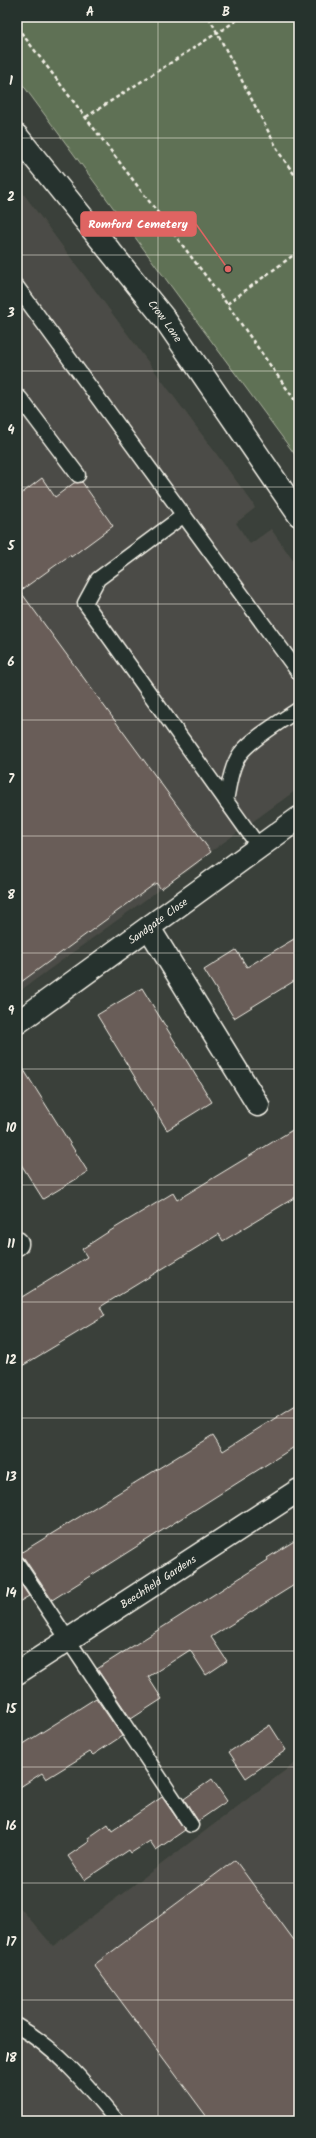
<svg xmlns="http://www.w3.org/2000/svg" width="316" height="2138" font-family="Kalam,sans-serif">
  <rect width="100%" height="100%" fill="#3a403a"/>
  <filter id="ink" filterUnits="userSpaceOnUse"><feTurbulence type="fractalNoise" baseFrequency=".025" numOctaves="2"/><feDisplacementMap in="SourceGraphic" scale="8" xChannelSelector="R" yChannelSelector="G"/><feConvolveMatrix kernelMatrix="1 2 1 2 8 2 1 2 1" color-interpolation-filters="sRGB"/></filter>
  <g filter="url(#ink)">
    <!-- built -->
    <g fill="#4b4c46">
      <path d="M17,185L252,502L255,508L236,523L250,544L271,529L299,569V788L198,861L199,863L184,874L182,873L17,993Z"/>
      <path d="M299,1760V2121H17V1904L53,1946Z"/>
    </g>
    <!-- green -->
    <path fill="#5f7154" stroke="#aab19e" d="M17,17H299V460L17,77Z"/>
    <!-- building -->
    <g fill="#695d58" stroke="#f4f1e8">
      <path d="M42,478L55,497L74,483L82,482L113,526L71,557L70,555L20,591L211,852L161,889L156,883L17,985V497Z"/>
      <path d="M299,936V978L234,1018L204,970L236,950L247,967Z"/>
      <path d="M142,988L212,1102L167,1130L97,1015Z"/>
      <path d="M17,1059L88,1172L43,1199L17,1158Z"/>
      <path d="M299,1126V1195L223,1241L219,1234L100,1307L105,1316L17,1369V1300L87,1257L82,1249L105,1234L173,1193L177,1200Z"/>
      <path d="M299,1403V1444L52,1600L24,1558L17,1555L213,1435L223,1451Z"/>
      <path d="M299,1538V1582L211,1637L227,1661L206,1675L190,1650L148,1677L162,1699L131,1719L97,1669L268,1560L267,1558Z"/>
      <path d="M17,1578L29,1596L17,1603Z"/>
      <path d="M96,1698L122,1736L93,1755L90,1752L46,1779L42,1773L17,1789V1748Z"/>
      <path d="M270,1725L286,1750L246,1778L229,1752Z"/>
      <path d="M212,1779L227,1801L198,1821L184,1799Z"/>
      <path d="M162,1797L185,1830L156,1850L150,1841L131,1853L129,1850L84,1880L68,1856L90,1841L88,1838L108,1824L112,1831Z"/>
      <path d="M235,1860L299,1947V2121H210L94,1965Z"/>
    </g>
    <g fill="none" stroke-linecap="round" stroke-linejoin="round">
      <defs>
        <g id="service">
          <path d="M17,287L299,673"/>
          <path d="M17,400L20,398L78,475"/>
          <path d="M184,515L98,579L85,603L259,847"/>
          <path d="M226,801C229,785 231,767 240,754C251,739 283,720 299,709"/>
          <path d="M17,1563L191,1825"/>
          <path d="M17,2026C58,2049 87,2085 117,2121"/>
        </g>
        <g id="minor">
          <path d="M149,928L258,1105"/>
          <path id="s1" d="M17,1023L299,818"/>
          <path d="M17,1243V1244"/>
          <path id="s2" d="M17,1673L299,1490"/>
        </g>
        <g id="tertiary">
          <path id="s3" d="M17,136L164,318L299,515"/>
        </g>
      </defs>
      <!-- service casing -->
      <use href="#service" stroke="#f4f1e8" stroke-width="17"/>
      <!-- minor casing -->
      <use href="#minor" stroke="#f4f1e8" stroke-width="25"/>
      <!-- tertiary casing -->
      <use href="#tertiary" stroke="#f4f1e8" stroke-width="25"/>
      <!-- path -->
      <g stroke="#f4f1e8" stroke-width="2.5" stroke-dasharray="4 3" stroke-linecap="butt">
        <path d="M209,17L280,154L299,181"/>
        <path d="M17,27L227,304L299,406"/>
        <path d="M86,117L242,17"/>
        <path d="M227,304L299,251"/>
      </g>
      <!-- service -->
      <use href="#service" stroke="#26332d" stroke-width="14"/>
      <!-- minor -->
      <use href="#minor" stroke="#26332d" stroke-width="22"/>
      <!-- tertiary -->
      <use href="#tertiary" stroke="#26332d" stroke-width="22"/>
    </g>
  </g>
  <!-- grid -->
  <path fill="none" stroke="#f4f1e8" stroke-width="1" stroke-opacity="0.55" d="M158,17V2121M17,138H299M17,255H299M17,371H299M17,487H299M17,604H299M17,720H299M17,836H299M17,953H299M17,1069H299M17,1185H299M17,1302H299M17,1418H299M17,1534H299M17,1651H299M17,1767H299M17,1883H299M17,2000H299"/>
  <g text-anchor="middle" stroke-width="3.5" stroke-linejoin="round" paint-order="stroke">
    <!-- street labels -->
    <g font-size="11" fill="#f4f1e8" stroke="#26332d">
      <text dy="4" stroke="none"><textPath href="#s3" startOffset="237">Crow Lane</textPath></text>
      <text dy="4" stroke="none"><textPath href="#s1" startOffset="174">Sandgate Close</textPath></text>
      <text dy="4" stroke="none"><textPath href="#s2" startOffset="168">Beechfield Gardens</textPath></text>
    </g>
  </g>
  <!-- callouts -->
  <path fill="none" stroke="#df6462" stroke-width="1.5" d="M228 269L196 224"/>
  <circle fill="#df6462" stroke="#26332d" stroke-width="1.5" cx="228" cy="269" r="4"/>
  <rect fill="#df6462" stroke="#df6462" stroke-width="1.5" x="81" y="212" width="115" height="24" rx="4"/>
  <g font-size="12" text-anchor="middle" font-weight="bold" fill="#fff">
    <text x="138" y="228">Romford Cemetery</text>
  </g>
  <!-- margin -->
  <rect width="316" height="2138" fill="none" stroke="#26332d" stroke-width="44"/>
  <rect x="22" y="22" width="272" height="2094" fill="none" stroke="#f4f1e8" stroke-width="1.5"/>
  <g font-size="13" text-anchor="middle" font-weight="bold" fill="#f4f1e8">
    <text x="90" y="16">A</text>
    <text x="226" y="16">B</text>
    <text x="11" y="85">1</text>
    <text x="11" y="201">2</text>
    <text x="11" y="317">3</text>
    <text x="11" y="434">4</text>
    <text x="11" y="550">5</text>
    <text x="11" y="666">6</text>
    <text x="11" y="783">7</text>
    <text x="11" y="899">8</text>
    <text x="11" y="1015">9</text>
    <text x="11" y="1132">10</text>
    <text x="11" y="1248">11</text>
    <text x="11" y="1364">12</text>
    <text x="11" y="1481">13</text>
    <text x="11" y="1597">14</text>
    <text x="11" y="1713">15</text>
    <text x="11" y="1830">16</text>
    <text x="11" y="1946">17</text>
    <text x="11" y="2062">18</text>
  </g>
</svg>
